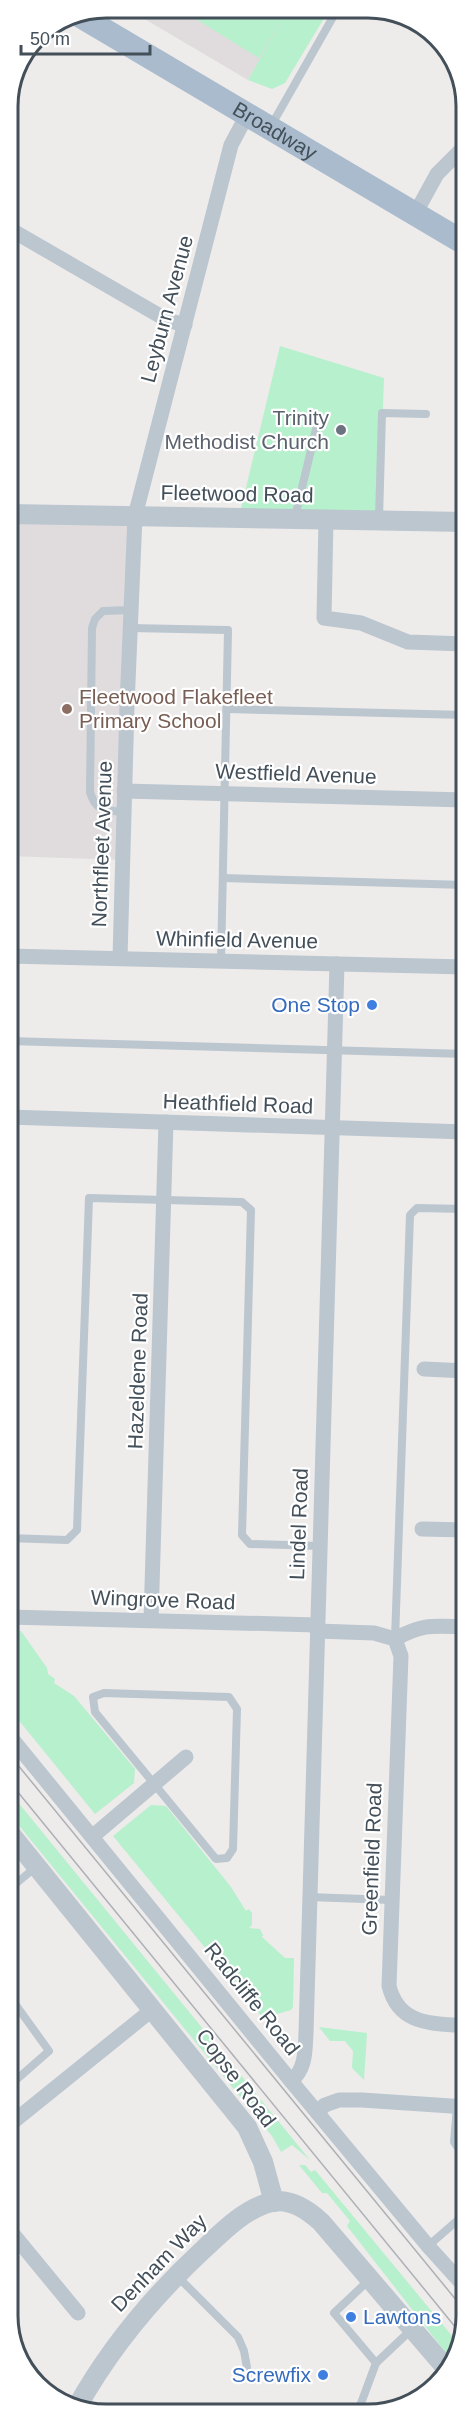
<svg xmlns="http://www.w3.org/2000/svg" width="474" height="2422" font-family="Helvetica,sans-serif">
  <rect width="100%" height="100%" fill="#eeebeb"/>
  <!-- education -->
  <g fill="#e0dcdd">
    <path d="M126,8L288,10L248,80Z"/>
    <path d="M8,514L135,516L122,860L8,856Z"/>
  </g>
  <!-- green -->
  <g fill="#b6f0cc">
    <path d="M178,8L323,10L326,15L285,83L272,89L248,80L287,10L259,58Z"/>
    <path d="M280,346L384,378L379,519L239,517Z"/>
    <path d="M8,1631H21L47,1668L48,1674L55,1679L54,1683L74,1696L135,1769L134,1783L95,1814L8,1707Z"/>
    <path d="M8,1790L310,2160L292,2145L281,2152L272,2136L8,1812Z"/>
    <path d="M151,1805L166,1806L231,1887L246,1911L249,1909L252,1913V1925L249,1928L260,1929L263,1935L262,1937L285,1958H294L293,2007L291,2010L263,2018L113,1836Z"/>
    <path d="M319,2027L367,2033L364,2080L352,2068L353,2051L345,2041H330Z"/>
    <path d="M299,2165H305L311,2172L315,2170L457,2342L450,2358L347,2226L350,2221L327,2193H322Z"/>
  </g>
  <g fill="none" stroke-linecap="round" stroke-linejoin="round">
    <!-- service -->
    <g stroke="#bbc6cf" stroke-width="8">
      <path d="M271,126L337,10"/>
      <path d="M295,517L317,425"/>
      <path d="M379,519L382,413L426,414"/>
      <path d="M130,628L228,630L221,961"/>
      <path d="M227,709L466,715"/>
      <path d="M124,812C105,810 96,812 90,792L92,628L95,619L103,611L130,610"/>
      <path d="M8,861H13L9,956"/>
      <path d="M223,878L466,885"/>
      <path d="M8,1041L466,1054"/>
      <path d="M8,1538L67,1540L77,1530L89,1198L242,1202L251,1210L242,1535L250,1544L320,1546"/>
      <path d="M395,1639L410,1215L417,1208L466,1209"/>
      <path d="M104,1693L229,1697L237,1709L233,1849L227,1858L216,1859L95,1712L93,1697Z"/>
      <path d="M8,1890L36,1867"/>
      <path d="M309,1897L391,1900"/>
      <path d="M8,1994L49,2051L8,2087"/>
      <path d="M457,2106L454,2142L466,2160"/>
      <path d="M428,2246L466,2213"/>
      <path d="M177,2276L238,2337L244,2351L248,2373"/>
      <path d="M369,2280L334,2313L376,2363L412,2329"/>
      <path d="M357,2414L376,2363"/>
    </g>
    <!-- minor -->
    <g stroke="#bbc6cf" stroke-width="15">
      <path d="M415,214L437,174L466,145"/>
      <path d="M8,228L167,320L185,325"/>
      <path d="M326,519L324,618L361,623L408,642L466,644"/>
      <path d="M124,791L466,800"/>
      <path d="M8,956L466,967"/>
      <path d="M120,958L127,706L135,516L231,145L247,115"/>
      <path d="M8,991L9,956"/>
      <path d="M8,1117L466,1132"/>
      <path d="M424,1369L466,1371"/>
      <path d="M422,1529L466,1530"/>
      <path d="M8,1617L317,1625"/>
      <path d="M151,1620L166,1122"/>
      <path d="M466,1627C434,1626 424,1623 395,1639L401,1656L389,1986C399,2026 433,2023 466,2026"/>
      <path d="M317,1631L374,1633L395,1639"/>
      <path d="M8,1734L291,2081L428,2246L466,2288"/>
      <path d="M93,1836L186,1757"/>
      <path d="M291,2081C306,2069 305,2051 306,2033L337,964"/>
      <path d="M317,2112L325,2105L339,2100H362L466,2107"/>
      <path d="M8,2126L153,2009"/>
      <path d="M8,2228L78,2313"/>
    </g>
    <!-- tertiary -->
    <g stroke="#bbc6cf" stroke-width="20">
      <path d="M8,514L466,522"/>
      <path d="M8,1831L247,2127L263,2162L274,2202"/>
      <path d="M77,2407C111,2346 154,2295 205,2248C224,2230 246,2208 272,2202C291,2198 308,2210 321,2222L446,2368"/>
    </g>
    <!-- primary -->
    <path stroke="#a9bbcc" stroke-width="24" id="s1" d="M82,17L466,244"/>
    <!-- tram -->
    <g stroke="#adb1b6" stroke-width="1.5">
      <path d="M8,1753L466,2312"/>
      <path d="M8,1780L461,2334"/>
    </g>
  </g>
  <!-- markers -->
  <circle fill="#6b7280" stroke="#fff" stroke-width="2" cx="341" cy="430" r="6"/>
  <circle fill="#8d6e63" stroke="#fff" stroke-width="2" cx="67" cy="709" r="6"/>
  <g fill="#3f7fe0" stroke="#fff" stroke-width="2">
    <circle cx="372" cy="1005" r="6"/>
    <circle cx="351" cy="2317" r="6"/>
    <circle cx="323" cy="2375" r="6"/>
  </g>
  <g text-anchor="middle" stroke-width="4.5" stroke-linejoin="round" paint-order="stroke">
    <!-- street labels -->
    <g font-size="21" fill="#434f59" stroke="#fff">
      <text dy="7" stroke="none"><textPath href="#s1" startOffset="224">Broadway</textPath></text>
      <text transform="translate(167 309) rotate(-75)" y="7">Leyburn Avenue</text>
      <text transform="translate(237 494) rotate(1)" y="7">Fleetwood Road</text>
      <text transform="translate(296 774) rotate(2)" y="7">Westfield Avenue</text>
      <text transform="translate(102 844) rotate(-88)" y="7">Northfleet Avenue</text>
      <text transform="translate(237 940) rotate(1)" y="7">Whinfield Avenue</text>
      <text transform="translate(238 1104) rotate(2)" y="7">Heathfield Road</text>
      <text transform="translate(138 1371) rotate(-88)" y="7">Hazeldene Road</text>
      <text transform="translate(299 1524) rotate(-88)" y="7">Lindel Road</text>
      <text transform="translate(163 1600) rotate(2)" y="7">Wingrove Road</text>
      <text transform="translate(372 1859) rotate(-88)" y="7">Greenfield Road</text>
      <text transform="translate(252 1999) rotate(51)" y="7">Radcliffe Road</text>
      <text transform="translate(236 2078) rotate(53)" y="7">Copse Road</text>
      <text transform="translate(159 2263) rotate(-46)" y="7">Denham Way</text>
    </g>
    <!-- worship labels -->
    <g font-size="21" fill="#5b616d" stroke="#fff" text-anchor="end">
      <text x="329" y="425">Trinity<tspan x="329" dy="24">Methodist Church</tspan></text>
    </g>
    <!-- education labels -->
    <g font-size="21" fill="#785e54" stroke="#fff" text-anchor="start">
      <text x="79" y="704">Fleetwood Flakefleet<tspan x="79" dy="24">Primary School</tspan></text>
    </g>
    <!-- shop labels -->
    <g font-size="21" fill="#366cbe" stroke="#fff" text-anchor="end">
      <text x="360" y="1012">One Stop</text>
      <text x="363" y="2324" text-anchor="start">Lawtons</text>
      <text x="311" y="2382">Screwfix</text>
    </g>
  </g>
  <!-- crop -->
  <path d="M0 0H474V2422H0ZM106 18H368A88 88 0 0 1 456 106V2316A88 88 0 0 1 368 2404H106A88 88 0 0 1 18 2316V106A88 88 0 0 1 106 18Z" fill="#fff" fill-rule="evenodd"/>
  <path fill="none" stroke="#434f59" stroke-width="3" d="M106 18H368A88 88 0 0 1 456 106V2316A88 88 0 0 1 368 2404H106A88 88 0 0 1 18 2316V106A88 88 0 0 1 106 18Z"/>
  <!-- scale -->
  <path d="M21 45v9h129v-9" fill="none" stroke="#434f59" stroke-width="3"/>
  <text x="30" y="45" font-size="18" fill="#434f59" stroke="#ffffff" stroke-width="4.5" paint-order="stroke">50 m</text>
</svg>
